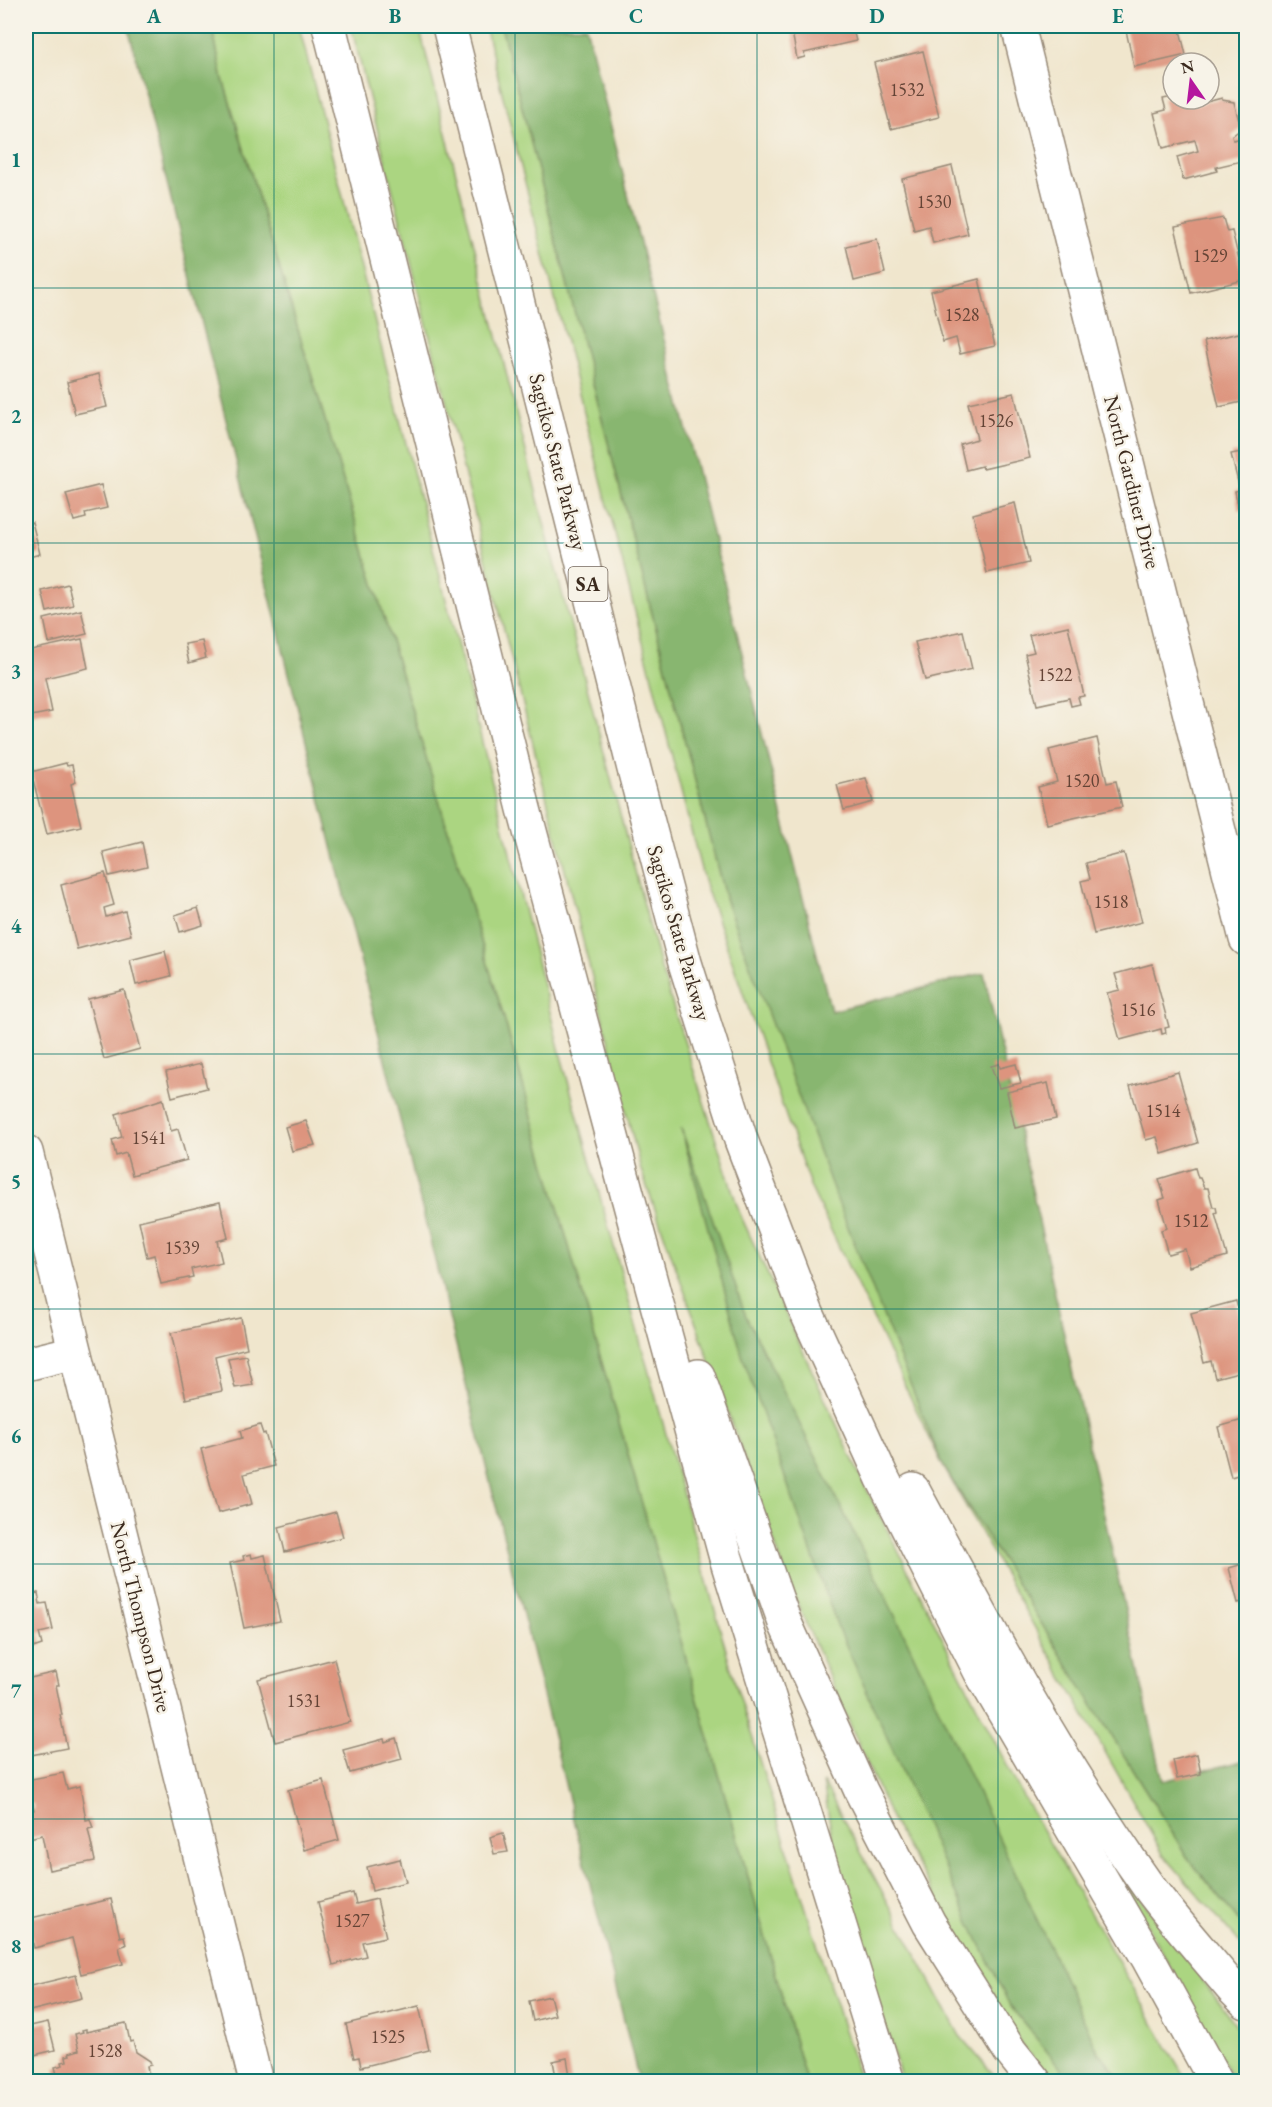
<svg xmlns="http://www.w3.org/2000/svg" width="1272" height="2107" font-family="'EB Garamond',serif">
  <rect width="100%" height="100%" fill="#f7f3e8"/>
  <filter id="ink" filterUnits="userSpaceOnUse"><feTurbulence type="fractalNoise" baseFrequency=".0167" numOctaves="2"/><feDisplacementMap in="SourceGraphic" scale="12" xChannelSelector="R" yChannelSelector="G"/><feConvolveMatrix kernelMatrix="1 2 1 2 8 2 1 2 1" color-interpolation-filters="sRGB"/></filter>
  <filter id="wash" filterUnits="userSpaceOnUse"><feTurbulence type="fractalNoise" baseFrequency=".008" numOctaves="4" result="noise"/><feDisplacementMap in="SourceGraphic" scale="24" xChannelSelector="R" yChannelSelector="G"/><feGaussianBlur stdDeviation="1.35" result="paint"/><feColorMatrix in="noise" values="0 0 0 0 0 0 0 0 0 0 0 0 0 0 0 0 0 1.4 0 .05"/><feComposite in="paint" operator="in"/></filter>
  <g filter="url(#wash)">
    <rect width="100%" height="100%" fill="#f0e6cd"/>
    <!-- green -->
    <g fill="#abd581" stroke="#738050" stroke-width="1.5">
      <path d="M212,26H299L466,678L561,1056L734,1679L860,2081H806L504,1018L222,76Z"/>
      <path d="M351,26H419L550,547L660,966L740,1214L862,1480L1021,1793L1187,2081H1051L1021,2044L893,1823L791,1589L641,1170Z"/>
      <path d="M485,26H501L726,901L942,1464L1188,1858L1246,1930V1950L1163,1854L942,1464L811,1188L704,881Z"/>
      <path d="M823,1782L960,2036L999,2081H902L838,1872Z"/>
      <path d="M1104,1849L1246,2038V2081H1234Z"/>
    </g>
    <!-- forest -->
    <g fill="#88b66f" stroke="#627046" stroke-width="1.5">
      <path d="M128,26H212L222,76L504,1018L806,2081H639Z"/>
      <path d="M501,26H586L831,1011L984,973L1163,1781L1246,1760V1930L1188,1858L942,1464L836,1197L726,901Z"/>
      <path d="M681,1128L745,1314L903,1632L1099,2053L1123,2081H1071L1010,2006L962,1906L837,1625L742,1355Z"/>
    </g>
    <g id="blocks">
      <!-- building -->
      <g fill="#dd947e">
        <path d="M791,26H852L856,41L804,53L805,57L797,59Z"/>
        <path d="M1125,26H1179L1186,55L1134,67Z"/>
        <path d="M923,51L939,117L891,129L874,63Z"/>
        <path d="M1173,97V99H1194L1195,105L1222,98V100L1234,102L1241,129L1232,136L1233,140L1242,138L1246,160L1216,167L1217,171L1183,180L1177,157L1198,151L1195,140L1163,148L1154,113L1166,110L1163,99Z"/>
        <path d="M952,166L968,234L933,243L929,226L914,230L902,179Z"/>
        <path d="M1223,218L1227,232L1232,231L1244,280L1191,293L1175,227Z"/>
        <path d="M877,239L885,273L854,281L846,246Z"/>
        <path d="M979,279L995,346L960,354L956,338L943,342L931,291Z"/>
        <path d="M1239,333L1243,349L1246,348V401L1219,407L1204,341Z"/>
        <path d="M99,374L107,407L75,414L67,382Z"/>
        <path d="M1014,393L1030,458L983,469L982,466L966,470L960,444L977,439L968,403Z"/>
        <path d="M1246,451V515L1244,509L1239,510L1235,491L1240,490L1231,454Z"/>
        <path d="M101,485L107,508L85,513L86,518L74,521L66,494Z"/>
        <path d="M1015,503L1029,563L987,573L973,514Z"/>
        <path d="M32,522L40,554L26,558V524Z"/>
        <path d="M68,584L73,605L47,612L42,591Z"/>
        <path d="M81,610L87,634L49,643L44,619Z"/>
        <path d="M1068,626L1084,696L1078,697L1080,704L1071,706L1069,698L1037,705L1025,654L1034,652L1029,635Z"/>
        <path d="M963,631L972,669L925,680L915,642Z"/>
        <path d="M82,639L88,668L45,678L52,712L26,717V651Z"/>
        <path d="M202,641L206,658L189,663L185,644Z"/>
        <path d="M1097,738L1107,783L1116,781L1122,807L1047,824L1038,787L1057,782L1049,750Z"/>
        <path d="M66,763L67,766L72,765L76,782L71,784L81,826L47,834L31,772Z"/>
        <path d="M866,778L873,802L844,810L837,785Z"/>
        <path d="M142,842L147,867L109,876L103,852Z"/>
        <path d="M1124,853L1142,922L1094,934L1081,881L1090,879L1086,863Z"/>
        <path d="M105,873L114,905L104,908L106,917L125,911L131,935L77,949L61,885Z"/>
        <path d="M198,908L203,925L180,932L175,915Z"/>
        <path d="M165,951L171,976L136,985L130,960Z"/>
        <path d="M1152,964L1169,1027L1165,1028L1166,1033L1162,1034L1161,1029L1120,1040L1107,993L1120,990L1115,974Z"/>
        <path d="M124,990L140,1049L104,1059L88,999Z"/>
        <path d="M201,1064L207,1088L172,1097L166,1072Z"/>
        <path d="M999,1064L1000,1068L1016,1064L1021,1083L999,1088L991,1066Z"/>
        <path d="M1178,1072L1198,1143L1162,1154L1157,1137L1146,1140L1130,1086Z"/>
        <path d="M1048,1083L1056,1119L1015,1128L1007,1092Z"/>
        <path d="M163,1099L171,1131L178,1129L187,1160L132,1175L126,1153L116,1156L112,1140L122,1137L116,1114Z"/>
        <path d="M306,1121L315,1145L292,1151L285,1127Z"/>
        <path d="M1195,1168L1198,1178H1200L1204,1188H1208L1213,1207H1216L1217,1212L1215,1213L1227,1256L1190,1267L1185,1249L1168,1254L1161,1230L1167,1228L1159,1200L1165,1198L1159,1179Z"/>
        <path d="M220,1202L228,1238L217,1241L222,1262L191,1269L193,1277L161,1284L154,1255L147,1257L139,1221Z"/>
        <path d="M1236,1301L1246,1340V1370L1215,1378L1211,1361L1204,1363L1191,1313Z"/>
        <path d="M241,1318L247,1348L215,1356L222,1391L186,1399L171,1333Z"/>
        <path d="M246,1355L253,1385L235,1388L228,1358Z"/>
        <path d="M1246,1419V1492L1241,1474L1231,1477L1218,1427Z"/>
        <path d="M260,1425L263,1434L265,1433L274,1466L244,1474L252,1504L218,1513L201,1449L242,1438L240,1431Z"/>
        <path d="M336,1512L343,1537L285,1552L279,1527Z"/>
        <path d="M251,1554L252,1558L265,1555L280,1621L244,1628L230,1563L244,1560L243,1556Z"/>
        <path d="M1246,1563V1601L1238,1603L1229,1568Z"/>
        <path d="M26,1574L28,1581L34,1579L35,1584L31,1585L33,1594L38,1593L40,1604L47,1603L53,1630L39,1633L42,1645L33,1648L30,1638L26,1639Z"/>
        <path d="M334,1659L350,1722L275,1742L258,1679Z"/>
        <path d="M56,1672L59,1685H56L62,1715H60L67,1748L26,1756V1679Z"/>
        <path d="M396,1738L402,1759L350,1773L343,1750L384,1739L385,1742Z"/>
        <path d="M1197,1754L1201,1774L1177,1779L1173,1760Z"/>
        <path d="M63,1773L67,1789L80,1786L86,1820L90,1819L93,1828L88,1829L95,1861L49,1870L42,1835L29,1838L26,1812L34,1810L33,1804L26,1805V1780Z"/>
        <path d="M323,1780L339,1840L304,1850L288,1790Z"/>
        <path d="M503,1833L508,1852L494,1854L490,1837Z"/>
        <path d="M400,1859L406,1882L372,1891L367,1867Z"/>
        <path d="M353,1893L356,1904L377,1899L386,1937L362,1942L366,1956L333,1965L318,1902Z"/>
        <path d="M111,1899L120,1937L124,1936L126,1945L119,1947L123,1964L81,1974L72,1938L34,1948L27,1919Z"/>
        <path d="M76,1975L82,1998L26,2012V1987Z"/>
        <path d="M550,1996L555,2015L533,2021L529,2001Z"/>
        <path d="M419,2006L429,2050L361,2067L359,2057L354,2058L346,2024Z"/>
        <path d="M48,2022L55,2050L26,2057V2027Z"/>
        <path d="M126,2023L130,2042L133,2041L136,2052L150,2061L151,2065L147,2066L150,2082H59L55,2067L63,2065L62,2062L67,2061L66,2056L70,2055L69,2053L79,2050L75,2034L83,2032L82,2030L86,2029V2032Z"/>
        <path d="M567,2058L571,2082H557L553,2061Z"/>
      </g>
    </g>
  </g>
  <g filter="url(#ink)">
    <use href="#blocks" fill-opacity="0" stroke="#968876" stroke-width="1.5"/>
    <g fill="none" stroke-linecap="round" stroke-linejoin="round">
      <defs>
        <g id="street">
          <path d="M1018,26L1246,939"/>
          <path d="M26,1152L256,2082"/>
          <path d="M26,1364L75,1352"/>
        </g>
        <g id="highway">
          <path d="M329,26L524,809L639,1238L726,1558L888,2082"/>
          <path d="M449,26L634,769L685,963L741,1140L806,1311L882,1477L981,1673L1149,1960L1216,2082"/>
          <path d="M698,1376L785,1623L861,1791L929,1923L1010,2051L1035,2082"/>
          <path d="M913,1490C986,1625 1059,1761 1148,1886C1174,1921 1204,1954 1232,1988L1246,2002"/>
        </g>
      </defs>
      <!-- street casing -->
      <use href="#street" stroke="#968876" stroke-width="36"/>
      <!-- highway casing -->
      <use href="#highway" stroke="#968876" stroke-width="36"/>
      <!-- street -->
      <use href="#street" stroke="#fff" stroke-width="33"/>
      <!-- highway -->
      <use href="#highway" stroke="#fff" stroke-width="33"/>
    </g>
  </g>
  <!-- grid -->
  <path fill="none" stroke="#0f766e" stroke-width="1.5" stroke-opacity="0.55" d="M274,26V2082M515,26V2082M757,26V2082M998,26V2082M26,288H1246M26,543H1246M26,798H1246M26,1054H1246M26,1309H1246M26,1564H1246M26,1819H1246"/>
  <g text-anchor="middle" stroke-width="5" stroke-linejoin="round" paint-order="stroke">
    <!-- number labels -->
    <g font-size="18" fill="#644436">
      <text x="907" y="96">1532</text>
      <text x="934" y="208">1530</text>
      <text x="1210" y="262">1529</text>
      <text x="962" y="321">1528</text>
      <text x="996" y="427">1526</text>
      <text x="1055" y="681">1522</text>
      <text x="1082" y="787">1520</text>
      <text x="1111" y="908">1518</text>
      <text x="1138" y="1016">1516</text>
      <text x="1163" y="1117">1514</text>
      <text x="149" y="1144">1541</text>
      <text x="1191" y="1227">1512</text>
      <text x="182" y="1254">1539</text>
      <text x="304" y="1707">1531</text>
      <text x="352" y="1927">1527</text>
      <text x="388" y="2043">1525</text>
      <text x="105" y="2057">1528</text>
    </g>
    <!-- shield labels -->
    <rect fill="#f7f3e8" stroke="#73665b" stroke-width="1.5" x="568.5" y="567" width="39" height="34" rx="4.5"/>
    <g font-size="20" font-weight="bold" fill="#3b2a1e">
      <text x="588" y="591">SA</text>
    </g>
    <!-- street labels -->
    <g font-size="21" fill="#3b2a1e" stroke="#f7f3e8">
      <text transform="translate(558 462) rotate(76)" y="7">Sagtikos State Parkway</text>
      <text transform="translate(1132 482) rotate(76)" y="7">North Gardiner Drive</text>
      <text transform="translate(679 933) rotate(74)" y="7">Sagtikos State Parkway</text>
      <text transform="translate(141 1617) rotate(76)" y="7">North Thompson Drive</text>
    </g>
  </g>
  <!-- margin -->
  <rect width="1272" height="2107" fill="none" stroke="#f7f3e8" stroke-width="66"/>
  <!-- north arrow -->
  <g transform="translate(1191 81) rotate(346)"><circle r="28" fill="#f7f3e8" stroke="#aca397" stroke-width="1.5"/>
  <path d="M0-4.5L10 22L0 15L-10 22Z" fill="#b5179e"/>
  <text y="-9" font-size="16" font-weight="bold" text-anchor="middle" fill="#3b2a1e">N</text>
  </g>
  <rect x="33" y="33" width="1206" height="2041" fill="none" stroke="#0f766e" stroke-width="2"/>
  <g font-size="20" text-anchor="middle" font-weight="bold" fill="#0f766e">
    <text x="154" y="23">A</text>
    <text x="395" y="23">B</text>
    <text x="636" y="23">C</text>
    <text x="877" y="23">D</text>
    <text x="1118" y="23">E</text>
    <text x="16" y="167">1</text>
    <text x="16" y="423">2</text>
    <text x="16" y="678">3</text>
    <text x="16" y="933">4</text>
    <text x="16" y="1188">5</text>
    <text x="16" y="1443">6</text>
    <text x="16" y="1698">7</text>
    <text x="16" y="1953">8</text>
  </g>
</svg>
